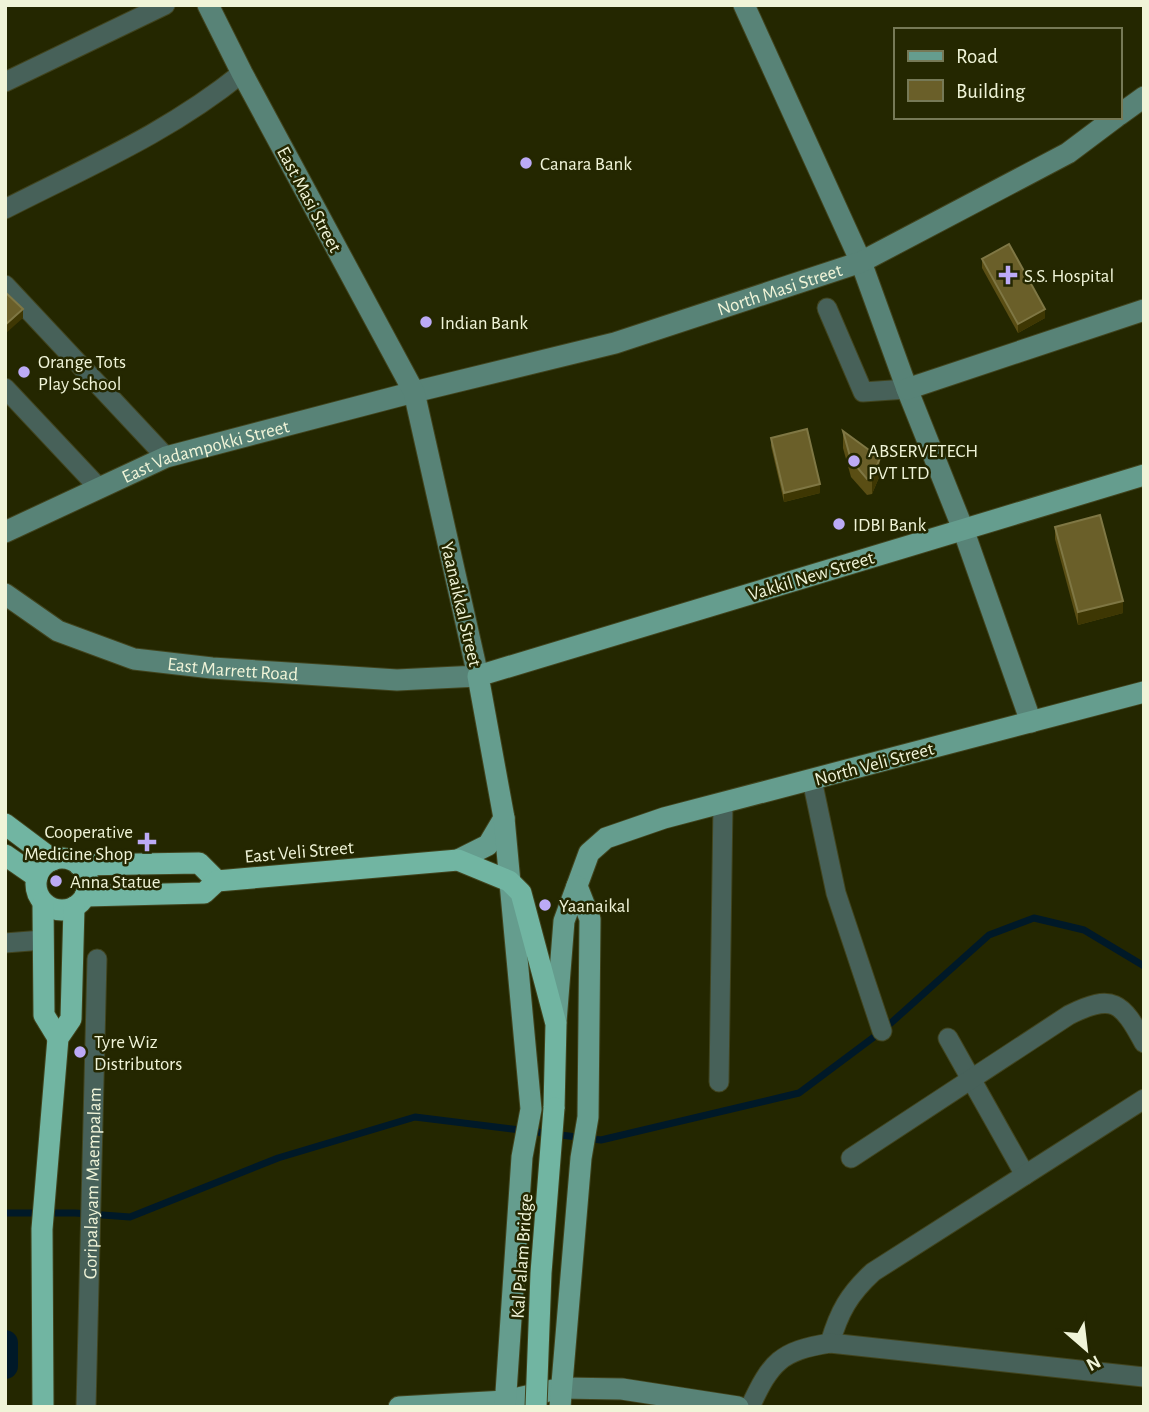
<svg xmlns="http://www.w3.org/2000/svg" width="1149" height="1412" font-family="'Alegreya Sans',sans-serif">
  <rect width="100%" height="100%" fill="#242700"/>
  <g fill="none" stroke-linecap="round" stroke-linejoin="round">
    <!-- stream -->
    <path stroke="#001928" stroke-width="7" d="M5,1213H75L130,1217L278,1158L415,1117L601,1140L799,1093L882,1031L989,935L1034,918L1084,930L1144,966"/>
    <!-- canal -->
    <path stroke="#001928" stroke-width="26" d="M5,1343V1366"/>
    <defs>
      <g id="street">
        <path d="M5,82L165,5"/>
        <path d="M5,209C89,166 168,133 242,73"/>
        <path d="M5,285L166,457"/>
        <path d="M827,308L863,392L907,389"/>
        <path d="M5,388L98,487"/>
        <path d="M812,780L836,893L882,1031"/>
        <path d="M5,943L43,940"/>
        <path d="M948,1038L1025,1175"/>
        <path d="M719,1082L723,803"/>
        <path d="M851,1158L1069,1015C1113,993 1122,1002 1144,1043"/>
        <path d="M830,1343C839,1312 849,1294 873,1272L1144,1099"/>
        <path id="s1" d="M86,1407L97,959"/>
        <path d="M750,1407C771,1362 780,1351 830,1343L1144,1377"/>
      </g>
      <g id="secondary">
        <path d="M744,5L861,262L907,389L963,529L1031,722"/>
        <path d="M1119,115L1144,97"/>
        <path d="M907,389L1144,310"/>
        <path id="s2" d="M5,532L166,457L414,392L615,343L861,262L1068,153L1116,117"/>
        <path id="s3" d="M5,594L58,631L134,659L212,668L397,680L478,676L414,392L242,73L208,5"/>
        <path d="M561,1388L622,1389L738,1407"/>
      </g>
      <g id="primary">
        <path d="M458,860L488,845L504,818"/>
        <path d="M556,1022L564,921L589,853L606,838L664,818L1144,692"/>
        <path d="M399,1407L505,1401L553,1390"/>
        <path d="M505,1407L522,1157L531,1109L504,818L478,676L1144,475"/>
        <path d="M560,1407L581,1158L588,1117L590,919L577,886"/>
      </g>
      <g id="highway">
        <path d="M5,824L53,860"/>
        <path d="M5,855L37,877"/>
        <circle cx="62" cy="884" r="26"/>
        <path d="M79,865L199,863L217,881"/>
        <path d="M85,896L204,893L217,881L458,860L509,881L521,893L556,1024L554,1108"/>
        <path d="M43,903L44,1015L58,1038"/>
        <path d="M43,1407L42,1229L58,1038L71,1019L74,907"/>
      </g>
    </defs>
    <!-- street casing -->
    <use href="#street" stroke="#41441e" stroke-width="21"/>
    <!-- secondary casing -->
    <use href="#secondary" stroke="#41441e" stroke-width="23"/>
    <!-- primary casing -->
    <use href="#primary" stroke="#41441e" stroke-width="23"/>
    <!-- highway casing -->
    <use href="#highway" stroke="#41441e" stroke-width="23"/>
    <!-- street -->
    <use href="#street" stroke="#476159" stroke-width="19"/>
    <!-- secondary -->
    <use href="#secondary" stroke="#588377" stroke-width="21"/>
    <!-- primary -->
    <use href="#primary" stroke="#659d8e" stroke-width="21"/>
    <!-- highway -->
    <use href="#highway" stroke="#71b5a2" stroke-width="21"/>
    <defs>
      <path id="highway-bridge" d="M536,1407L541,1273L554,1108"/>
    </defs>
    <!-- highway-bridge casing -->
    <use href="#highway-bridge" stroke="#41441e" stroke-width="23" stroke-linecap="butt"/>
    <!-- highway-bridge -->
    <use href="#highway-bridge" stroke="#71b5a2" stroke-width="21"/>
  </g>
  <!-- wall -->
  <g fill="#5a4e14">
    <path d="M982,259L1045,318L1018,333L982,268Z"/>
    <path d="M843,431L880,475L872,494L867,495L851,477L843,448Z"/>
    <path d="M771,438L820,493L784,502L771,446Z"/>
    <path d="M1055,527L1123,613L1078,625L1055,539Z"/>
  </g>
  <!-- shaded-wall -->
  <g fill="#3e3703">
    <path d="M23,309V318L5,334V325Z"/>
    <path d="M1045,309V318L1018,333V324Z"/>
    <path d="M880,458V475L872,494V478Z"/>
    <path d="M820,484V493L784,502V493Z"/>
    <path d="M1123,601V613L1078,625V612Z"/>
  </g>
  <!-- building -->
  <g fill="#6a5f29" stroke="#7f7744" stroke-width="2">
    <path d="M1009,244L1045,309L1018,324L982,259Z"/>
    <path d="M5,292L23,309L5,325Z"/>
    <path d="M807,429L820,484L784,493L771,438Z"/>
    <path d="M843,431L880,458L872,478L867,479L851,460Z"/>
    <path d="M1100,515L1123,601L1078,612L1055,527Z"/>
  </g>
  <!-- markers -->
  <g fill="#bcaaf6" stroke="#242700" stroke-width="2.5">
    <circle cx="526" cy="163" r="7"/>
    <path d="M1004.5 264.5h7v7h7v7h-7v7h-7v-7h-7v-7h7z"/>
    <circle cx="426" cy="322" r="7"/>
    <circle cx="24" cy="372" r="7"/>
    <circle cx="854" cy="461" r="7"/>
    <circle cx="839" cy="524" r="7"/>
    <path d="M143.5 831.5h7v7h7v7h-7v7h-7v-7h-7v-7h7z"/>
    <circle cx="56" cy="881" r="7"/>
    <circle cx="545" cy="905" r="7"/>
    <circle cx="80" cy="1052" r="7"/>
  </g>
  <g text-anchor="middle" stroke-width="5" stroke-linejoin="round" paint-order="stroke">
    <!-- poi labels -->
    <g font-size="19" fill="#f0f4d8" stroke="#242700" text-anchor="start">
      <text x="540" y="170">Canara Bank</text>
      <text x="1024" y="282">S.S. Hospital</text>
      <text x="440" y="329">Indian Bank</text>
      <text x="38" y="368">Orange Tots<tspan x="38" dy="22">Play School</tspan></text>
      <text x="868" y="457">ABSERVETECH<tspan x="868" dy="22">PVT LTD</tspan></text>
      <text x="853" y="531">IDBI Bank</text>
      <text x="133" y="838" text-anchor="end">Cooperative<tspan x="133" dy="22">Medicine Shop</tspan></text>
      <text x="70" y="888">Anna Statue</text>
      <text x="559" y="912">Yaanaikal</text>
      <text x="94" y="1048">Tyre Wiz<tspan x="94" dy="22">Distributors</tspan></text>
    </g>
    <!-- street labels -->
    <g font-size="19" fill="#f0f4d8" stroke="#242700">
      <text transform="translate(310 199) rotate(62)" y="7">East Masi Street</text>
      <text dy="7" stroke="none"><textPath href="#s2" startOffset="814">North Masi Street</textPath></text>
      <text dy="7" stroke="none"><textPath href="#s2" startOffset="217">East Vadampokki Street</textPath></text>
      <text transform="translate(811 575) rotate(-17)" y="7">Vakkil New Street</text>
      <text transform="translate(462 604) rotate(77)" y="7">Yaanaikkal Street</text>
      <text dy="7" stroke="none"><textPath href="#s3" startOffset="245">East Marrett Road</textPath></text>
      <text transform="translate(874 763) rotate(-15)" y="7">North Veli Street</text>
      <text transform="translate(299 851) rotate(-5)" y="7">East Veli Street</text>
      <text dy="7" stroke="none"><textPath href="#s1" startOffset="224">Goripalayam Maempalam</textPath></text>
      <text transform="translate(521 1256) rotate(-86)" y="7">Kal Palam Bridge</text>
    </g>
  </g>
  <!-- border -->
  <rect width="1149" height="1412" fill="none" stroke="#f0f4d8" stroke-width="14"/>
  <!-- legend -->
  <rect x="894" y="28" width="228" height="91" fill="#242700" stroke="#767956" stroke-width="2"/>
  <rect x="908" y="51" width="35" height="10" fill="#659d8e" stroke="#767956" stroke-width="2"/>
  <text x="956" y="63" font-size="21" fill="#f0f4d8">Road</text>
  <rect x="908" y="80" width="35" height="21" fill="#6a5f29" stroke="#767956" stroke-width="2"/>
  <text x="956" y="98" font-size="21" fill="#f0f4d8">Building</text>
  <!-- north arrow -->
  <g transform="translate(1086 1349) rotate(152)" stroke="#242700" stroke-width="5" paint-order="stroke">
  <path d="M0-5L12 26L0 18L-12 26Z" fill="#f0f4d8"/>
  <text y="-10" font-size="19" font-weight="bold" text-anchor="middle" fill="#f0f4d8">N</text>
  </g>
</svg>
